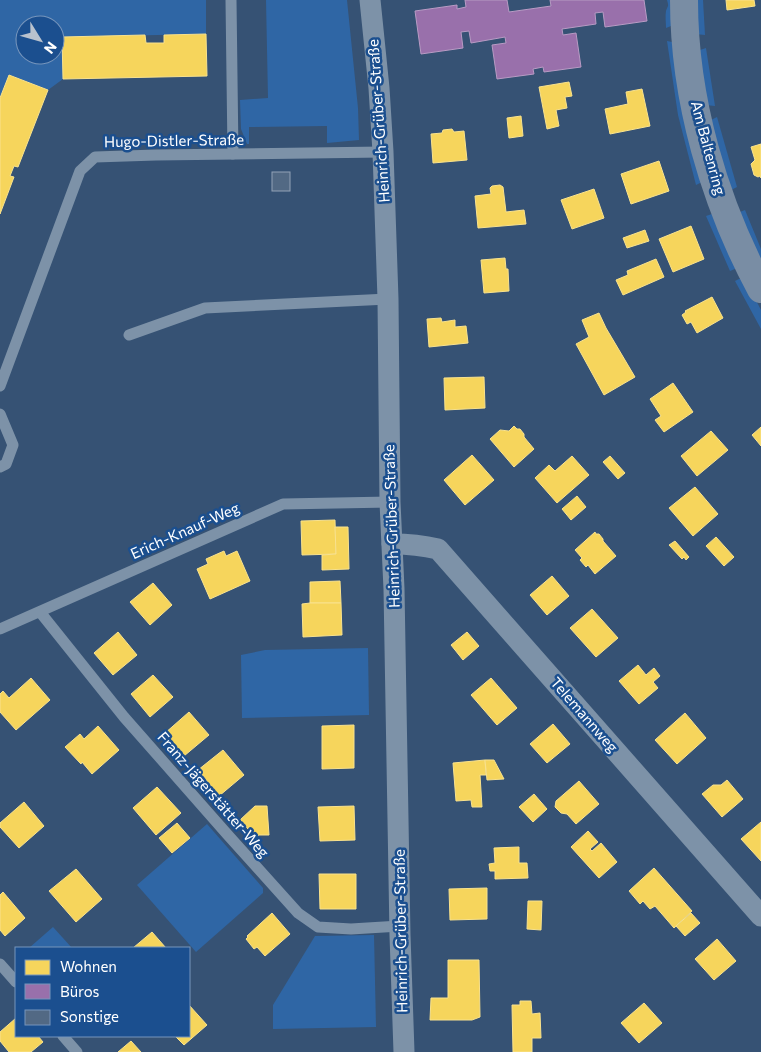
<svg xmlns="http://www.w3.org/2000/svg" width="761" height="1052" font-family="Commissioner,sans-serif">
  <rect width="100%" height="100%" fill="#365274"/>
  <!-- green -->
  <g fill="#2f66a5" fill-rule="evenodd">
    <path d="M0,0H206V34L63,37V79L48,90L9,75L0,98ZM25,25H55V55H25Z"/>
    <path d="M266,0H347L358,108L359,140L327,143V126L249,127V144H247L241,129L240,100L268,98Z"/>
    <path d="M667,0H675L676,24L666,28C666,23 665,16 666,11C668,5 669,7 667,0Z"/>
    <path d="M694,0H703L705,35L695,34Z"/>
    <path d="M667,41L677,43L704,181L696,185L678,115Z"/>
    <path d="M706,48L715,106L705,105L697,51Z"/>
    <path d="M717,117L737,187L731,190L709,121Z"/>
    <path d="M745,210L761,249V268L740,212Z"/>
    <path d="M715,213L737,265L735,269L730,271L706,216Z"/>
    <path d="M739,279H745L761,310V329L735,281Z"/>
    <path d="M368,648L369,715L242,718L241,655L265,650Z"/>
    <path d="M207,824L263,888V893L196,952L137,885Z"/>
    <path d="M53,927L72,948H29Z"/>
    <path d="M374,935L376,1027L273,1029V1005L315,936Z"/>
  </g>
  <!-- homes -->
  <g fill="#f6d55c" stroke="#f9e28d">
    <path d="M726,0H754L755,6L727,10Z"/>
    <path d="M206,34L207,76L63,79L62,37L145,35L146,43H164V35Z"/>
    <path d="M9,75L48,90L18,167L14,166L10,176L14,177L0,214V98Z"/>
    <path d="M569,82L572,96L565,97L567,108L556,110L559,126L547,129L539,87Z"/>
    <path d="M642,89L650,126L610,134L605,109L628,104L626,92Z"/>
    <path d="M521,116L523,136L509,138L507,118Z"/>
    <path d="M452,129L454,132L464,131L467,160L433,163L431,134L442,133L443,130Z"/>
    <path d="M761,144V178L760,176L758,177L754,175L751,164L755,160L751,147Z"/>
    <path d="M659,161L669,191L631,204L621,174Z"/>
    <path d="M500,185L503,187L506,212L524,210L526,224L478,228L475,196L491,194L490,188L492,186Z"/>
    <path d="M594,189L604,218L572,229L561,200Z"/>
    <path d="M691,226L704,259L673,272L659,239Z"/>
    <path d="M645,230L649,241L627,248L623,238Z"/>
    <path d="M505,258L506,269H508L509,291L484,293L481,260Z"/>
    <path d="M656,259L664,277L623,295L616,280L628,275L627,271Z"/>
    <path d="M712,297L723,318L697,333L691,322L687,324L682,315L686,312L685,311Z"/>
    <path d="M599,313L606,328L635,377L604,395L576,344L589,337L582,320Z"/>
    <path d="M441,318L442,322L455,320V327L466,326L468,343L429,347L427,319Z"/>
    <path d="M484,377L485,408L445,410L444,378Z"/>
    <path d="M673,383L693,412L664,432L655,420L661,416L650,399Z"/>
    <path d="M514,426L517,429H520L524,434V437L534,449L514,467L490,439L500,430L509,431Z"/>
    <path d="M761,427V446L752,435Z"/>
    <path d="M711,431L728,450L697,476L681,456Z"/>
    <path d="M472,455L494,480L465,505L444,480Z"/>
    <path d="M572,456L589,475L557,503L535,478L549,465L555,471Z"/>
    <path d="M610,456L625,473L618,479L603,462Z"/>
    <path d="M695,487L718,514L693,536L669,508Z"/>
    <path d="M577,496L586,507L571,520L562,509Z"/>
    <path d="M335,520L336,554L302,555L301,521Z"/>
    <path d="M335,527H348L349,569L322,570V555L336,554Z"/>
    <path d="M595,532L596,534H599L603,539V541L616,556L595,574L588,565L586,567L580,560L582,558L575,550Z"/>
    <path d="M716,537L734,557L724,566L706,546Z"/>
    <path d="M675,541L689,557L686,560L684,557L682,559L669,545Z"/>
    <path d="M224,551L226,556L237,551L250,581L210,599L197,569L208,564L206,559Z"/>
    <path d="M552,576L569,596L547,615L530,595Z"/>
    <path d="M340,581L341,603H310V582Z"/>
    <path d="M153,583L172,605L150,625L130,602Z"/>
    <path d="M310,603H341L342,635L303,637L302,604Z"/>
    <path d="M592,609L618,638L596,657L570,628Z"/>
    <path d="M118,632L137,655L113,675L94,653Z"/>
    <path d="M467,632L479,646L463,660L451,645Z"/>
    <path d="M638,665L646,675L654,668L660,676L653,682L658,688L639,704L619,681Z"/>
    <path d="M153,675L173,697L150,717L131,694Z"/>
    <path d="M31,678L50,700L16,730L0,712V694L3,691L9,698Z"/>
    <path d="M491,678L517,708L497,725L471,695Z"/>
    <path d="M189,712L209,735L184,756L164,734Z"/>
    <path d="M685,713L706,738L677,764L655,740Z"/>
    <path d="M553,724L570,744L547,763L530,744Z"/>
    <path d="M354,725V768L322,769V726Z"/>
    <path d="M98,726L119,750L92,774L82,762L81,764L65,747L80,734L84,739Z"/>
    <path d="M223,750L244,775L219,796L198,770Z"/>
    <path d="M485,760L486,775H480L482,807H472L471,800L456,801L453,763Z"/>
    <path d="M485,760H494L504,779L487,780Z"/>
    <path d="M727,780L743,799L722,817L702,794L713,785H721Z"/>
    <path d="M579,781L599,804L576,824L567,814L561,813L555,807L556,801Z"/>
    <path d="M157,787L181,813L156,835L133,808Z"/>
    <path d="M534,794L547,809L533,822L519,807Z"/>
    <path d="M24,802L44,826L19,848L0,827V823Z"/>
    <path d="M255,806H267L269,835H259L256,838L240,820Z"/>
    <path d="M354,806L355,840L320,841L318,807Z"/>
    <path d="M761,822V861L741,839Z"/>
    <path d="M177,823L190,838L172,853L159,838Z"/>
    <path d="M588,831L598,842L590,849L592,851L601,843L617,862L599,878L571,847Z"/>
    <path d="M519,847V863H527L528,878L495,879V871H490L489,864L495,863L494,848Z"/>
    <path d="M654,868L692,911L674,928L655,906L650,909L643,901L640,904L629,891Z"/>
    <path d="M76,869L102,899L76,922L49,891Z"/>
    <path d="M319,874H356V909H320Z"/>
    <path d="M487,888V919L450,920L449,889Z"/>
    <path d="M3,892L25,918L5,936L0,930V895Z"/>
    <path d="M528,901H542L541,930L527,929Z"/>
    <path d="M272,913L290,934L265,956L257,947L254,949L246,939L248,937L247,936Z"/>
    <path d="M691,913L700,923L685,936L676,926Z"/>
    <path d="M152,932L166,948H133Z"/>
    <path d="M717,939L736,961L714,980L695,959Z"/>
    <path d="M448,960H479L480,1017L472,1020H430L431,998H448Z"/>
    <path d="M520,1001H531L532,1014L540,1013L541,1038H532V1052H513L512,1005H520Z"/>
    <path d="M644,1003L662,1023L639,1043L621,1023Z"/>
    <path d="M189,1005L207,1025L184,1045L175,1036H189Z"/>
    <path d="M16,1018V1036H38L43,1042L31,1052H9L0,1041V1032Z"/>
    <path d="M131,1041L141,1052H118Z"/>
  </g>
  <!-- offices -->
  <path fill="#9970ab" stroke="#b89bc4" d="M465,0H507L509,12L551,6L550,0H644L647,21L605,27L603,12L595,13L596,24L562,29L563,35L576,33L581,67L544,72L543,67L533,69L534,74L497,79L492,45L506,43L505,37L471,43L469,31L461,32L463,48L421,54L415,11L457,5V9L466,7Z"/>
  <!-- building -->
  <rect fill="#526984" stroke="#92a2b6" x="272" y="172" width="18" height="19"/>
  <g fill="none" stroke-linecap="round" stroke-linejoin="round">
    <!-- lane -->
    <g stroke="#7d92a8" stroke-width="11">
      <path d="M231,0L233,154"/>
      <path d="M129,335L205,308L388,299"/>
      <path d="M0,386L80,171L95,157L156,155L383,152"/>
      <path d="M0,414L13,445L6,464L0,467"/>
      <path d="M40,612L124,717L227,834L298,913L318,927L351,929L400,926"/>
      <path d="M0,629L283,504L390,502"/>
      <path d="M0,964L16,982"/>
      <path d="M63,1036L77,1052"/>
    </g>
    <!-- street -->
    <g stroke="#7d92a8" stroke-width="21">
      <path d="M370,0L379,88L383,152L388,299L390,502L394,589L400,935L404,1052"/>
      <path d="M392,544C409,544 421,545 438,549L761,916"/>
    </g>
    <!-- secondary -->
    <path stroke="#798da4" stroke-width="28" d="M684,0C684,99 714,202 761,289"/>
  </g>
  <g text-anchor="middle" stroke-width="5" stroke-linejoin="round" paint-order="stroke">
    <!-- street labels -->
    <g font-size="15" fill="#fff" stroke="#1b4f8f">
      <text transform="translate(379 121) rotate(-94)" y="5">Heinrich-Grüber-Straße</text>
      <text transform="translate(174 141) rotate(-1)" y="5">Hugo-Distler-Straße</text>
      <text transform="translate(708 148) rotate(75)" y="5">Am Baltenring</text>
      <text transform="translate(392 526) rotate(-92)" y="5">Heinrich-Grüber-Straße</text>
      <text transform="translate(185 531) rotate(-24)" y="5">Erich-Knauf-Weg</text>
      <text transform="translate(584 715) rotate(49)" y="5">Telemannweg</text>
      <text transform="translate(213 795) rotate(49)" y="5">Franz-Jägerstätter-Weg</text>
      <text transform="translate(401 931) rotate(-91)" y="5">Heinrich-Grüber-Straße</text>
    </g>
  </g>
  <!-- legend -->
  <rect x="15" y="947" width="175" height="90" fill="#1b4f8f" stroke="#7695bc"/>
  <rect x="25" y="960" width="25" height="15" fill="#f6d55c" stroke="#7695bc"/>
  <text x="60" y="972" font-size="15" fill="#ffffff">Wohnen</text>
  <rect x="25" y="984" width="25" height="15" fill="#9970ab" stroke="#7695bc"/>
  <text x="60" y="997" font-size="15" fill="#ffffff">Büros</text>
  <rect x="25" y="1010" width="25" height="15" fill="#526984" stroke="#7695bc"/>
  <text x="60" y="1022" font-size="15" fill="#ffffff">Sonstige</text>
  <!-- north arrow -->
  <g transform="translate(40 40) rotate(127)"><circle r="24" fill="#1b4f8f" stroke="#7695bc"/>
  <path d="M0-4L9 19L0 12L-9 19Z" fill="#b9c2ce"/>
  <text y="-8" font-size="14" font-weight="bold" text-anchor="middle" fill="#ffffff">N</text>
  </g>
</svg>
